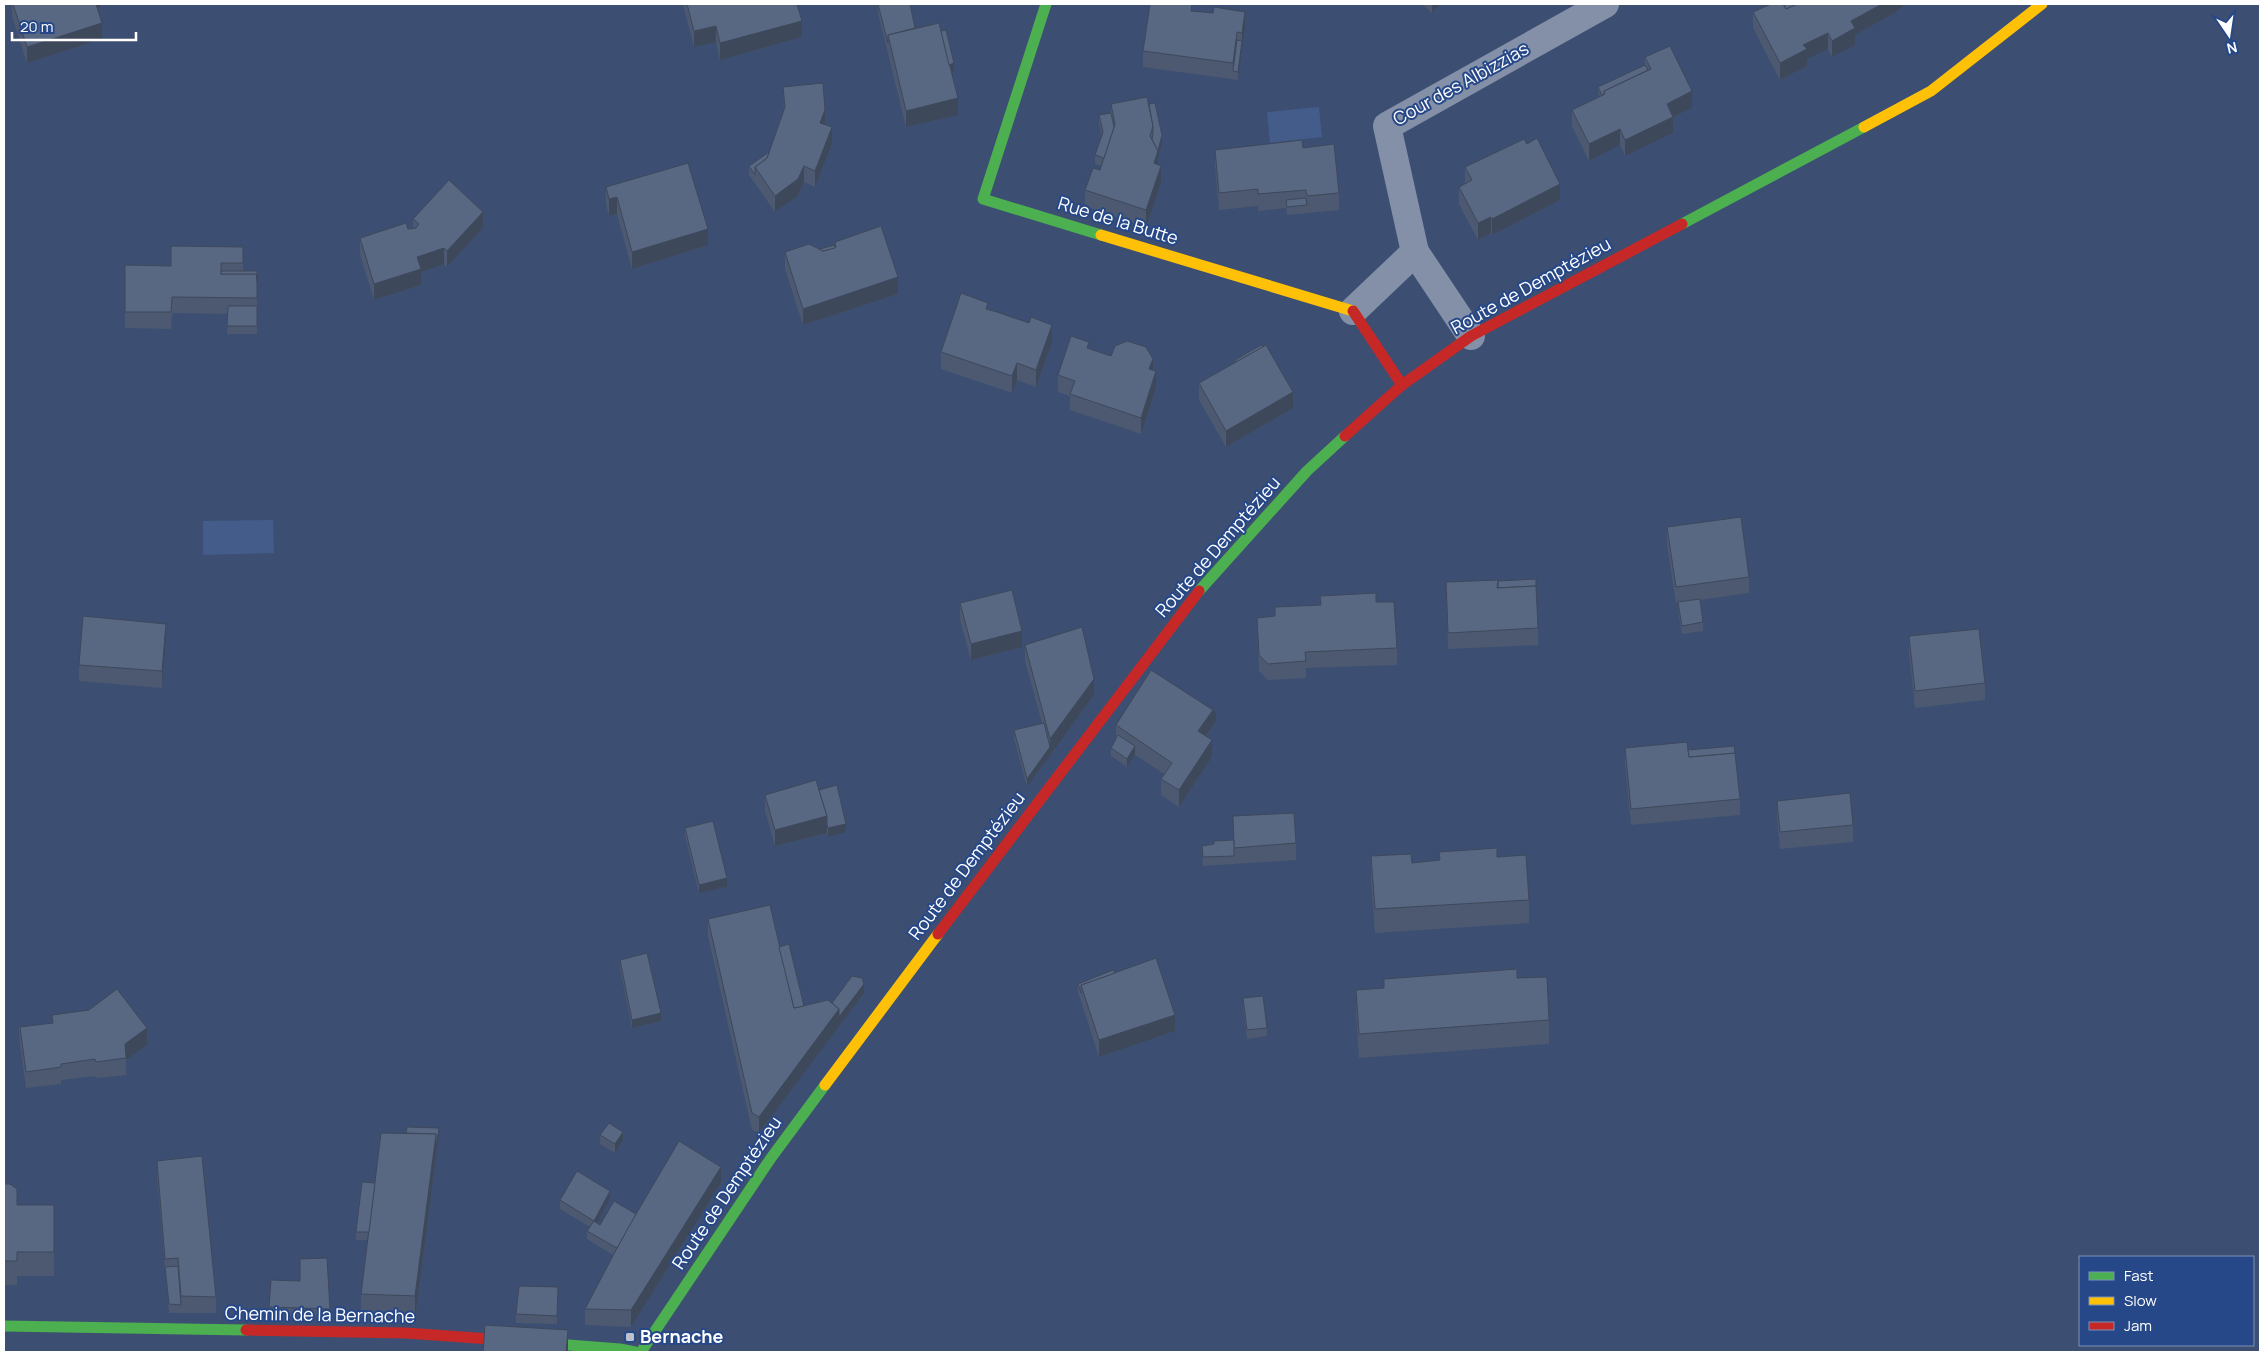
<svg xmlns="http://www.w3.org/2000/svg" width="2264" height="1356" font-family="Manrope,sans-serif">
  <rect width="100%" height="100%" fill="#3c4f72"/>
  <!-- water -->
  <g fill="#435c89">
    <path d="M1319,107L1322,137L1270,143L1267,112Z"/>
    <path d="M273,520L274,553L203,555V521Z"/>
  </g>
  <g fill="none" stroke-linecap="round" stroke-linejoin="round">
    <!-- street -->
    <g stroke="#8390a7" stroke-width="28">
      <path d="M1353,311L1415,252"/>
      <path d="M1471,336L1415,252L1387,126L1605,4"/>
    </g>
    <!-- fast -->
    <g stroke="#4caf50" stroke-width="11">
      <path d="M1046,4L983,199L1101,235"/>
      <path d="M1682,224L1864,127"/>
      <path d="M1199,591L1307,471L1345,436"/>
      <path d="M4,1326L246,1330"/>
      <path d="M504,1340L620,1349L635,1352"/>
      <path d="M641,1352L771,1158L825,1085"/>
    </g>
    <!-- slow -->
    <g stroke="#ffc107" stroke-width="11">
      <path d="M1864,127L1931,91L2042,4"/>
      <path d="M1101,235L1353,311"/>
      <path d="M825,1085L938,934"/>
    </g>
    <!-- jam -->
    <g stroke="#c62828" stroke-width="11">
      <path d="M1353,311L1402,385"/>
      <path d="M1345,436L1402,385L1471,336L1682,224"/>
      <path d="M938,934L1199,591"/>
      <path d="M246,1330L406,1333L504,1340"/>
    </g>
  </g>
  <!-- wall -->
  <g fill="#4c5970">
    <path d="M12,4H101L98,10L102,39L27,63L12,16Z"/>
    <path d="M683,4H797L802,37L720,60L716,42L694,47Z"/>
    <path d="M878,4L915,28L941,31L954,72H951L958,115L906,127L878,13Z"/>
    <path d="M1422,4H1441L1432,13Z"/>
    <path d="M1192,11L1245,28L1238,80L1143,67V51Z"/>
    <path d="M1753,12L1895,13L1855,35V45L1832,57L1828,49L1807,59V66L1780,80L1753,28Z"/>
    <path d="M1645,57L1692,108L1673,117V133L1625,156L1620,145L1589,161L1572,126V110L1599,97L1598,87L1645,65Z"/>
    <path d="M783,87L825,125L832,144L815,187L804,182L798,196L775,212L749,175V166L769,152L784,111Z"/>
    <path d="M1111,104H1149L1162,144L1158,158V165L1161,183L1146,227L1085,206V190L1100,170L1102,166L1095,164V155L1102,136L1099,124V115L1111,113Z"/>
    <path d="M1527,144L1560,200L1492,235L1491,233L1478,240L1459,204V187L1465,184V167Z"/>
    <path d="M1303,148L1339,193V210L1287,215L1286,208L1258,211V206L1219,210L1215,166V150Z"/>
    <path d="M606,187L708,245L632,269L617,214L609,216L606,204Z"/>
    <path d="M413,219L483,228L447,267L444,264L421,272V285L374,300L360,255V238L413,228Z"/>
    <path d="M835,242L898,294L803,325L785,269V252L820,249L835,245Z"/>
    <path d="M243,247V271H257V334H227L228,314L172,313L171,329L125,328V265L171,266Z"/>
    <path d="M988,309L1052,342L1036,387L1017,380L1012,393L941,369V352Z"/>
    <path d="M1089,349L1153,370L1156,388L1141,434L1070,410V396L1058,392V375Z"/>
    <path d="M1235,360L1293,408L1226,447L1199,400V383L1235,363Z"/>
    <path d="M1667,527L1749,577V593L1700,600L1703,622V631L1682,634L1678,610V603H1676L1667,544Z"/>
    <path d="M1498,581L1538,628V645L1448,649L1446,582Z"/>
    <path d="M1320,596L1376,602L1397,648V665L1306,668V678L1268,680L1259,671L1257,618L1275,616L1320,605Z"/>
    <path d="M960,603L1022,647L971,660L960,620Z"/>
    <path d="M1909,636L1985,683V700L1915,708L1909,653Z"/>
    <path d="M166,640L162,688L79,681V665Z"/>
    <path d="M1025,645L1094,695L1027,787L1014,738V730L1042,723L1025,661Z"/>
    <path d="M1216,721L1206,737L1212,757L1179,807L1161,795V779L1164,774L1135,755L1127,767L1111,756V748L1116,739V725Z"/>
    <path d="M1625,748L1688,750L1740,799V815L1631,825L1625,764Z"/>
    <path d="M819,790L846,832L828,837L827,833L775,846L765,811V795Z"/>
    <path d="M1777,801L1853,825V842L1780,849L1777,817Z"/>
    <path d="M1233,816L1296,843V860L1203,866L1202,846L1214,844V841L1233,840Z"/>
    <path d="M685,828L727,887L699,893L685,836Z"/>
    <path d="M1439,852L1497,857L1529,900V923L1375,933L1371,880V856L1412,863L1439,861Z"/>
    <path d="M708,919L779,947L804,1006L832,1003L864,993L759,1133L752,1130L708,936Z"/>
    <path d="M620,960L661,1021L632,1028L620,968Z"/>
    <path d="M1115,972L1175,1031L1099,1057L1081,1001L1078,992V984Z"/>
    <path d="M1517,978L1549,1020V1044L1359,1058L1356,1014V990L1384,988V979Z"/>
    <path d="M1243,998L1267,1028V1036L1247,1039L1243,1006Z"/>
    <path d="M52,1015L147,1045L126,1060V1075L96,1078L95,1076L61,1080V1084L26,1088L20,1044L19,1027L52,1023Z"/>
    <path d="M406,1133L439,1136L415,1319L361,1318V1294L368,1240H356V1232L375,1183Z"/>
    <path d="M600,1135L623,1140L615,1153L600,1144Z"/>
    <path d="M157,1161L216,1297V1313H169L157,1177Z"/>
    <path d="M721,1183L631,1327L585,1325V1309L613,1255L587,1239V1231L590,1227L560,1209V1200L610,1199L597,1223L600,1225L636,1214Z"/>
    <path d="M4,1184L17,1205H54V1276H17V1285H4Z"/>
    <path d="M558,1287L557,1324L516,1323V1314Z"/>
    <path d="M269,1307L330,1309V1317L269,1315Z"/>
  </g>
  <!-- shaded-wall -->
  <g fill="#3e485b">
    <path d="M95,4H101L95,17Z"/>
    <path d="M1432,4H1441L1432,13Z"/>
    <path d="M1882,4H1905L1895,13L1855,35V45L1832,57V41L1851,21Z"/>
    <path d="M1245,12V28L1238,80V72L1242,41V33Z"/>
    <path d="M802,21V37L720,60V43Z"/>
    <path d="M102,23V39L27,63V47Z"/>
    <path d="M716,26V42L694,47V31Z"/>
    <path d="M1237,32V49L1233,71V79V63Z"/>
    <path d="M1828,33V49L1807,59V66L1780,80V63L1803,45Z"/>
    <path d="M954,63V72L948,73V65Z"/>
    <path d="M1692,91V108L1673,117V133L1625,156V140L1667,104Z"/>
    <path d="M958,98V115L906,127V111Z"/>
    <path d="M825,110V126L820,123Z"/>
    <path d="M832,127V144L815,187V171Z"/>
    <path d="M1620,129V145L1589,161V144Z"/>
    <path d="M1162,135V144L1158,158V168L1154,163Z"/>
    <path d="M804,166V182L798,196L775,212V196Z"/>
    <path d="M1161,166V183L1146,227V210Z"/>
    <path d="M1560,184V200L1492,235V219Z"/>
    <path d="M617,197V214L609,216V199Z"/>
    <path d="M483,212V228L447,267V251Z"/>
    <path d="M1491,217V233L1478,240V223Z"/>
    <path d="M708,229V245L632,269V252Z"/>
    <path d="M444,248V264L421,272V285L374,300V284L417,257Z"/>
    <path d="M898,277V294L803,325V309Z"/>
    <path d="M1052,325V342L1036,387V370Z"/>
    <path d="M1153,359V375L1149,369Z"/>
    <path d="M1017,363V380L1012,393V376Z"/>
    <path d="M1156,371V388L1141,434V418Z"/>
    <path d="M1293,392V408L1226,447V431Z"/>
    <path d="M166,624V640L162,688V671Z"/>
    <path d="M1022,631V647L971,660V644Z"/>
    <path d="M1094,679V695L1027,787V779L1050,747V739Z"/>
    <path d="M1213,710L1216,713V721L1198,748V731Z"/>
    <path d="M1212,740V757L1179,807V790Z"/>
    <path d="M1135,746V755L1127,767V759Z"/>
    <path d="M827,816V833L775,846V830Z"/>
    <path d="M846,824V832L828,837V828Z"/>
    <path d="M727,878V887L699,893V885Z"/>
    <path d="M864,984V993L759,1133V1117L839,1009Z"/>
    <path d="M661,1013V1021L632,1028V1020Z"/>
    <path d="M1175,1015V1031L1099,1057V1040Z"/>
    <path d="M147,1028V1045L126,1060L125,1044Z"/>
    <path d="M439,1128V1136L436,1158L415,1319V1296L436,1134Z"/>
    <path d="M623,1132V1140L615,1153V1144Z"/>
    <path d="M721,1167V1183L631,1327V1310Z"/>
    <path d="M610,1191V1199L594,1229V1221Z"/>
    <path d="M568,1330V1352H566Z"/>
  </g>
  <!-- building -->
  <g fill="#586782" stroke="#3e485b">
    <path d="M13,4H96L102,23L27,47Z"/>
    <path d="M687,4H797L802,21L720,43L716,26L694,31Z"/>
    <path d="M878,4H910L915,28L888,35V43Z"/>
    <path d="M1150,4H1192L1191,11L1213,13L1214,7L1245,12L1242,33L1237,32L1233,63L1143,51Z"/>
    <path d="M1771,4H1783L1786,9L1797,4H1882L1851,21L1855,28L1832,41L1828,33L1803,45L1807,49L1780,63L1753,12Z"/>
    <path d="M1787,4H1797L1786,9L1784,5Z"/>
    <path d="M939,23L958,98L906,111L888,35Z"/>
    <path d="M946,30L954,63L949,65L941,31Z"/>
    <path d="M1237,40L1242,41L1238,72L1233,71Z"/>
    <path d="M1670,46L1692,91L1667,104L1673,117L1625,140L1620,129L1589,144L1572,110L1605,94L1604,91L1651,69L1645,57Z"/>
    <path d="M1645,65L1648,70L1604,91V94L1602,95L1598,87Z"/>
    <path d="M823,83L825,110L820,123L832,127L815,171L804,166L798,179L775,196L755,167L767,158L785,107L783,87Z"/>
    <path d="M1147,97L1153,126L1150,136L1158,151L1154,163L1161,166L1146,210L1085,190L1093,168L1100,170L1115,124L1111,104Z"/>
    <path d="M1155,103L1162,135L1158,151L1152,139L1153,134V126L1149,104Z"/>
    <path d="M1111,113L1114,127L1104,158L1095,155L1103,132L1099,115Z"/>
    <path d="M1537,138L1560,184L1492,219L1491,217L1478,223L1459,187L1472,180L1465,167L1524,139L1527,144Z"/>
    <path d="M1302,140L1303,148L1334,144L1339,193L1307,196L1306,190L1258,194V189L1219,193L1215,150Z"/>
    <path d="M769,152L767,158L755,167V175L749,166Z"/>
    <path d="M688,163L708,229L632,252L617,197L609,199L606,187Z"/>
    <path d="M449,180L483,212L447,251L444,248L417,257L421,269L374,284L360,238L406,223L408,229L416,228L419,224L413,219Z"/>
    <path d="M1306,198L1307,205L1287,207L1286,200Z"/>
    <path d="M881,226L898,277L803,309L785,252L809,244L823,251L836,247L835,242Z"/>
    <path d="M835,245V248L823,251L820,249Z"/>
    <path d="M171,246L243,247V263H221V274H257V298L172,297L171,312H125V265L171,266Z"/>
    <path d="M221,271H257V281V274H221Z"/>
    <path d="M961,293L988,303L986,309L997,312L1029,323L1031,317L1052,325L1036,370L1017,363L1012,376L941,352Z"/>
    <path d="M228,306H257V326H227Z"/>
    <path d="M1071,336L1089,342L1087,348L1111,356L1115,346L1127,341L1146,347L1153,359L1149,369L1156,371L1141,418L1070,394L1075,381L1058,375Z"/>
    <path d="M1261,345L1263,347L1236,362L1235,360Z"/>
    <path d="M1266,345L1293,392L1226,431L1199,383Z"/>
    <path d="M1741,517L1749,577L1676,587L1667,527Z"/>
    <path d="M1536,579V586L1498,588V581Z"/>
    <path d="M1498,580L1497,588L1536,586L1538,628L1448,633L1446,582Z"/>
    <path d="M1012,590L1022,631L971,644L960,603Z"/>
    <path d="M1376,593V602H1394L1397,648L1305,652L1306,661L1268,664L1259,655L1257,618L1275,616V607L1321,605L1320,596Z"/>
    <path d="M1700,599L1703,622L1682,626L1678,602Z"/>
    <path d="M83,616L166,624L162,671L79,665Z"/>
    <path d="M1082,627L1094,679L1050,739L1025,645Z"/>
    <path d="M1979,629L1985,683L1915,691L1909,636Z"/>
    <path d="M1151,670L1213,710L1198,731L1212,740L1179,790L1161,779L1172,763L1116,725Z"/>
    <path d="M1044,723L1050,747L1027,779L1014,730Z"/>
    <path d="M1118,735L1135,746L1127,759L1111,748Z"/>
    <path d="M1687,742L1689,757L1735,753L1740,799L1631,809L1625,748Z"/>
    <path d="M1734,746L1735,753L1689,757L1688,750Z"/>
    <path d="M816,780L827,816L775,830L765,795Z"/>
    <path d="M837,785L846,824L828,828L827,825V816L819,790Z"/>
    <path d="M1850,793L1853,825L1780,832L1777,801Z"/>
    <path d="M1294,813L1296,843L1234,848L1233,816Z"/>
    <path d="M713,821L727,878L699,885L685,828Z"/>
    <path d="M1234,840V856L1203,857L1202,846L1214,844V841Z"/>
    <path d="M1497,848V857L1526,855L1529,900L1375,909L1371,856L1411,854L1412,863L1440,860L1439,852Z"/>
    <path d="M770,905L794,1008L828,1000L839,1009L759,1117L752,1113L708,919Z"/>
    <path d="M789,944L804,1006L794,1008L779,947Z"/>
    <path d="M647,953L661,1013L632,1020L620,960Z"/>
    <path d="M1156,958L1175,1015L1099,1040L1081,985Z"/>
    <path d="M1517,969V978L1547,977L1549,1020L1359,1034L1356,990L1384,988V979Z"/>
    <path d="M1113,970L1115,973L1081,985V993L1078,984Z"/>
    <path d="M852,976L862,978L864,984L839,1017V1009L832,1003Z"/>
    <path d="M117,989L147,1028L125,1044L126,1058L96,1062L95,1059L61,1064V1067L26,1072L20,1027L53,1023L52,1015L89,1010Z"/>
    <path d="M1263,996L1267,1028L1247,1030L1243,998Z"/>
    <path d="M609,1123L623,1132L615,1144L600,1135Z"/>
    <path d="M407,1127L439,1128L436,1149V1134L406,1133Z"/>
    <path d="M381,1133L436,1134L415,1296L361,1294Z"/>
    <path d="M679,1141L721,1167L631,1310L585,1309L626,1231Z"/>
    <path d="M202,1156L216,1297L181,1296L178,1258L165,1259L157,1161Z"/>
    <path d="M577,1171L610,1191L594,1221L560,1200Z"/>
    <path d="M362,1182L375,1183L369,1232H356Z"/>
    <path d="M4,1184H10L17,1189V1205H54V1252H17V1261H4Z"/>
    <path d="M614,1201L636,1214L617,1248L587,1231L594,1221L600,1225Z"/>
    <path d="M327,1258L330,1309L269,1307L271,1280L300,1281V1259Z"/>
    <path d="M178,1266L181,1305L169,1304L165,1267Z"/>
    <path d="M519,1286L558,1287L557,1316L516,1314Z"/>
    <path d="M485,1325L568,1330L566,1352H483Z"/>
  </g>
  <!-- markers -->
  <rect fill="#bbc1ce" stroke="#264888" stroke-width="2" x="625" y="1332" width="10" height="10" rx="2.5"/>
  <g text-anchor="middle" stroke-width="4" stroke-linejoin="round" paint-order="stroke">
    <!-- street labels -->
    <g font-size="18" fill="#fff" stroke="#264888">
      <text transform="translate(1461 84) rotate(-29)" y="6">Cour des Albizzias</text>
      <text transform="translate(1118 221) rotate(17)" y="6">Rue de la Butte</text>
      <text transform="translate(1531 286) rotate(-29)" y="6">Route de Demptézieu</text>
      <text transform="translate(1218 547) rotate(-49)" y="6">Route de Demptézieu</text>
      <text transform="translate(967 866) rotate(-53)" y="6">Route de Demptézieu</text>
      <text transform="translate(727 1193) rotate(-56)" y="6">Route de Demptézieu</text>
      <text transform="translate(320 1315) rotate(1)" y="6">Chemin de la Bernache</text>
    </g>
    <!-- poi labels -->
    <g font-size="18" font-weight="bold" fill="#fff" stroke="#264888" text-anchor="start">
      <text x="640" y="1343">Bernache</text>
    </g>
  </g>
  <!-- border -->
  <rect width="2264" height="1356" fill="none" stroke="#ffffff" stroke-width="10"/>
  <!-- legend -->
  <rect x="2079" y="1256" width="175" height="90" fill="#264888" stroke="#7d91b8"/>
  <rect x="2089" y="1272" width="25" height="8" fill="#4caf50" stroke="#7d91b8"/>
  <text x="2124" y="1281" font-size="15" fill="#ffffff">Fast</text>
  <rect x="2089" y="1297" width="25" height="8" fill="#ffc107" stroke="#7d91b8"/>
  <text x="2124" y="1306" font-size="15" fill="#ffffff">Slow</text>
  <rect x="2089" y="1322" width="25" height="8" fill="#c62828" stroke="#7d91b8"/>
  <text x="2124" y="1331" font-size="15" fill="#ffffff">Jam</text>
  <!-- north arrow -->
  <g transform="translate(2229 35) rotate(167)" stroke="#264888" stroke-width="4" paint-order="stroke">
  <path d="M0-4L9 19L0 12L-9 19Z" fill="#ffffff"/>
  <text y="-8" font-size="14" font-weight="bold" text-anchor="middle" fill="#ffffff">N</text>
  </g>
  <!-- scale -->
  <path d="M12 32v8h124v-8" fill="none" stroke="#ffffff" stroke-width="2.5"/>
  <text x="20" y="32" font-size="15" fill="#ffffff" stroke="#264888" stroke-width="4" paint-order="stroke">20 m</text>
</svg>
